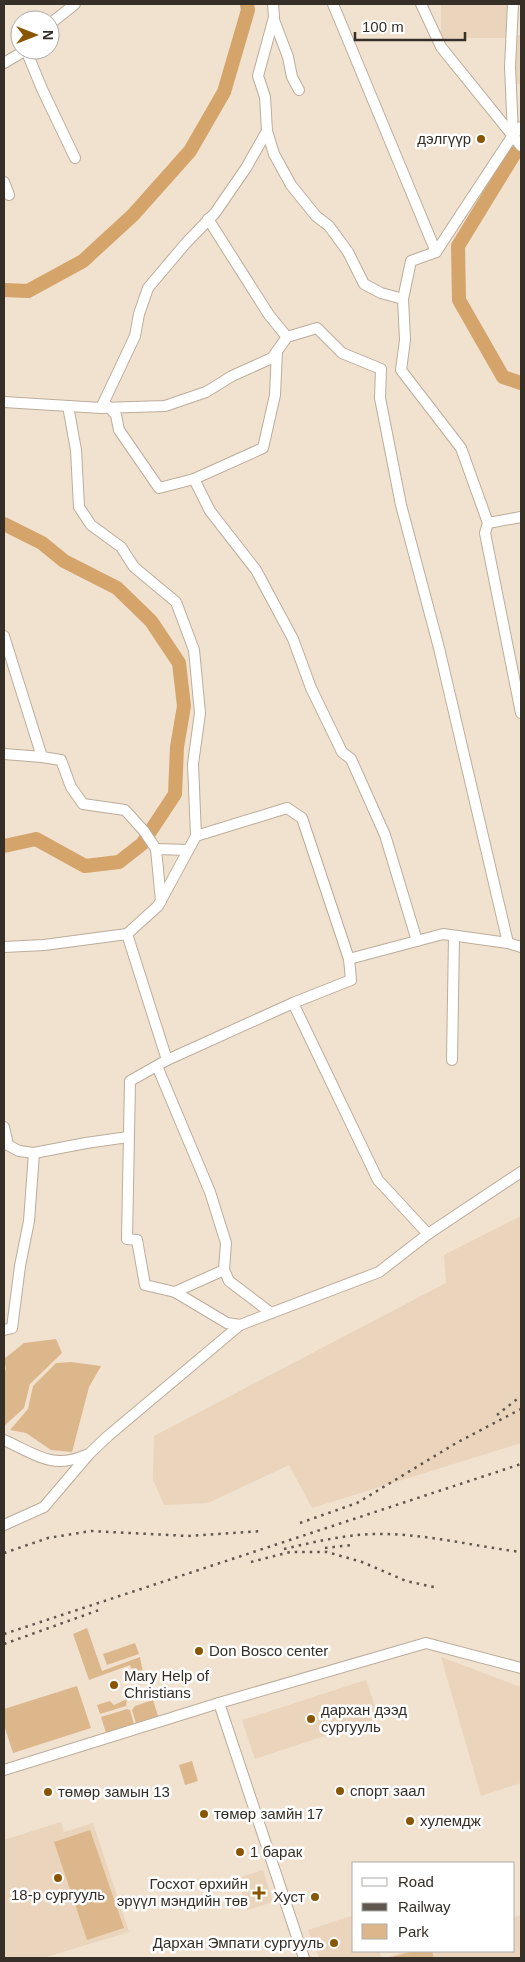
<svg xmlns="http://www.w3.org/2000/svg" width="525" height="1962" font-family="Arial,sans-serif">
  <rect width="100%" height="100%" fill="#f1e1cf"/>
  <!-- built -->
  <g fill="#ead4bc">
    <rect x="441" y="4" width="67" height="34"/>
    <path d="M520,4L521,84H516L515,51L517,36L520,35Z"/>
    <path d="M521,1216V1443L312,1508L289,1465L208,1503L164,1505L153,1480L154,1436L446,1283L444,1255Z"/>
    <path d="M441,1657L521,1687V1783L481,1796Z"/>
    <path d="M366,1680L379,1718L255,1759L242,1720Z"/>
    <path d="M61,1822L64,1832L93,1823L129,1932L43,1958H4V1840Z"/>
    <path d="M263,1870L273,1902L247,1910L238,1878Z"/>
    <path d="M354,1915V1951H379L382,1958H319L308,1930Z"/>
    <path d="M521,1915V1958H384L408,1951H514V1917Z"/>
  </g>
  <!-- green -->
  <g fill="#ddb78c">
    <path d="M56,1339L62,1353L30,1384L24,1408L4,1426V1373L6,1369L4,1359L24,1343Z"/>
    <path d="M71,1362L101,1366L89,1387L72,1452L51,1450L26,1433L10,1430L28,1409L33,1386L56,1363Z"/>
    <path d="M87,1628L102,1671L140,1657L143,1673L134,1675L130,1665L89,1680L73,1634Z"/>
    <path d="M135,1643L139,1654L107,1665L103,1654Z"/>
    <path d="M77,1686L91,1728L13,1753L4,1725V1709Z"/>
    <path d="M127,1699L126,1706L100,1714L97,1705L110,1701L114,1705Z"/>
    <path d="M153,1700L158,1716L136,1723L132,1710L135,1706Z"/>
    <path d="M127,1709L130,1710L134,1724L106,1733L101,1717Z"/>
    <path d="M192,1761L198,1781L185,1785L179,1765Z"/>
    <path d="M90,1830L124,1928L87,1940L54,1842Z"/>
    <path d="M414,1951H432L434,1958H389Z"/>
  </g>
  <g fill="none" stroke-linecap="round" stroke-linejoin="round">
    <!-- river -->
    <g stroke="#d4a46a" stroke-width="14">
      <path d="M515,153L458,246L459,300L503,377L521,383"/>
      <path d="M4,290L28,291L83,261L133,215L190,151L224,92L248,10L247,4"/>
      <path d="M4,524L42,543L64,561L117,588L151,621L179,663L184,706L177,747L175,794L142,844L119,862L85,866L36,839L4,846"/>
    </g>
    <defs>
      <g id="minor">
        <path d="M273,4L274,17L258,76L265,97L267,131L274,154L291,185L316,216L329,226L348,252L364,284L381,293L403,299L405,340L401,370L461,448L488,523L485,533L521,713"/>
        <path d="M333,4L436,252"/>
        <path d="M421,4L441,47L521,146"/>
        <path d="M274,20L288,57L292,77L299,90"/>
        <path d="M50,24L75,4"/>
        <path d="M26,50L42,89L75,158"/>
        <path d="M4,63L26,50"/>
        <path d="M513,135L510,67L513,4"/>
        <path d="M4,182L9,195"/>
        <path d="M208,219L269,315L287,337"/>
        <path d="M403,299L411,261L436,252L513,135L521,127"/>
        <path d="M277,351L275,395L263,448L194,479L210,511L256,570L293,639L311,688L342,752L351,759L385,835L417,941"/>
        <path d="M4,402L101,408L165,406L206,392L232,376L272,358L287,337L317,328L342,353L381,369L380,398L401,505L439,648L508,943"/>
        <path d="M68,406L76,450L79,507L91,525L121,547L134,567L176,602L194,650L200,713L193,764L196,836"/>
        <path d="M108,406L116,415L119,430L159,488L194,479"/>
        <path d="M101,408L135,336L139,314L148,288L186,243L215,213L246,168L267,131"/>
        <path d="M488,523L521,517"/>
        <path d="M4,636L42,757L61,760L71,787L83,804L125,810L144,831L156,849L161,901"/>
        <path d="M4,754L42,757"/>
        <path d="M156,849L188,850"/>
        <path d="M127,934L158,906L196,836L287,808L302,818L349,959"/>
        <path d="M4,947L44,945L127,934L167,1060L130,1081L127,1239L137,1240L145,1285L175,1292L227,1323L240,1325"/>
        <path d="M293,1003L378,1180L428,1234"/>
        <path d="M167,1060L293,1003L351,980L349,959L443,934L508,943L521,947"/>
        <path d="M452,1060L454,936"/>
        <path d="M157,1066L210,1192L226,1243L224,1270"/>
        <path d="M4,1127L8,1145"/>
        <path d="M4,1143L19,1151L34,1153L86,1143L128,1137"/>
        <path d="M175,1292L224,1270L229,1281L271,1313"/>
        <path d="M4,1330L12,1328L20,1266L29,1221L34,1153"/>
        <path d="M4,1440C35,1454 52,1470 86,1455"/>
        <path d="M4,1525L44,1507L89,1454L108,1436L240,1325L379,1272L428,1234L521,1172"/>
        <path d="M219,1703L304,1958"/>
        <path d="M4,1770L219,1703L426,1643L521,1668"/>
      </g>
    </defs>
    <!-- minor casing -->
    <use href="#minor" stroke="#bcad9b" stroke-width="12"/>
    <!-- minor -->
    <use href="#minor" stroke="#fff" stroke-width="10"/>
    <!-- rail -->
    <g stroke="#5f564d" stroke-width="2.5" stroke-dasharray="2.5 5" stroke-linecap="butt">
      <path d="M497,1415L521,1396"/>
      <path d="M300,1523L357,1503L458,1442L521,1409"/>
      <path d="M325,1548L351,1545"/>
      <path d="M284,1549C314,1542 343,1535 374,1534C423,1533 473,1546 521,1552"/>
      <path d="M4,1553L48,1538L91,1531L188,1536L262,1531"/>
      <path d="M251,1562L290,1552H327L362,1562L406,1581L438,1588"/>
      <path d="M4,1634L521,1464"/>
      <path d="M4,1644L99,1610"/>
    </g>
  </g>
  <!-- markers -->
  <g fill="#885600" stroke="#fff" stroke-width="2">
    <circle cx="481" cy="139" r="5"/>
    <circle cx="199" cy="1651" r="5"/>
    <circle cx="114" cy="1685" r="5"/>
    <circle cx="311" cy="1719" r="5"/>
    <circle cx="340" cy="1791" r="5"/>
    <circle cx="48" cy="1792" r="5"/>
    <circle cx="204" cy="1814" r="5"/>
    <circle cx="410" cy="1821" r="5"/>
    <circle cx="240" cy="1852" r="5"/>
    <circle cx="58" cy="1878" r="5"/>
    <path d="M256.5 1885.5h5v5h5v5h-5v5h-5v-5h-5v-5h5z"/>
    <circle cx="315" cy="1897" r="5"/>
    <circle cx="334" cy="1943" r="5"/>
  </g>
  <g text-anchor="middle" stroke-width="5" stroke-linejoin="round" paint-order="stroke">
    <!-- poi labels -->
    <g font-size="15" fill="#362f28" stroke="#fff" text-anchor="start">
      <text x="471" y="144" text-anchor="end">дэлгүүр</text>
      <text x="209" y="1656">Don Bosco center</text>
      <text x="124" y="1681">Mary Help of<tspan x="124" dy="17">Christians</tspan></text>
      <text x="321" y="1715">дархан дээд<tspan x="321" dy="17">сургууль</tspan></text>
      <text x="350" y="1796">спорт заал</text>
      <text x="58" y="1797">төмөр замын 13</text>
      <text x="214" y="1819">төмөр замйн 17</text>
      <text x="420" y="1826">хулемдж</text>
      <text x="250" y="1857">1 барак</text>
      <text x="248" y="1889" text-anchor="end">Госхот өрхийн<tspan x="248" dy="17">эрүүл мэндийн төв</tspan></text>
      <text x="58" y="1900" text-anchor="middle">18-р сургууль</text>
      <text x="305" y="1902" text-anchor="end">Хуст</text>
      <text x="324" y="1948" text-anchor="end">Дархан Эмпати сургууль</text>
    </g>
  </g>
  <!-- border -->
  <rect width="525" height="1962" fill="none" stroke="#362f28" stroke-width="10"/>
  <!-- legend -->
  <rect x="352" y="1862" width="162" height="90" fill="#ffffff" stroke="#afaca9"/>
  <rect x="362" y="1878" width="25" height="8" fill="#ffffff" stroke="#afaca9"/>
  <text x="398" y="1887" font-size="15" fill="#362f28">Road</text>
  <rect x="362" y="1903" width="25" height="8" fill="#5f564d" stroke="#afaca9"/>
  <text x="398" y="1912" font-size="15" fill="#362f28">Railway</text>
  <rect x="362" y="1924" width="25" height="15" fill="#ddb78c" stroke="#afaca9"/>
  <text x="398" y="1937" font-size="15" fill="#362f28">Park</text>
  <!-- north arrow -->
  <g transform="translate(35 35) rotate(90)"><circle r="24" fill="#ffffff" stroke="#afaca9"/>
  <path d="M0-4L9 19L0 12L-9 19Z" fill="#885600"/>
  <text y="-8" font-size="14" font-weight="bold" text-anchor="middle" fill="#362f28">N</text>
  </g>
  <!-- scale -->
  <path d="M355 32v8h110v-8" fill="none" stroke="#362f28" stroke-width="2.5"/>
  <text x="362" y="32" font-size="15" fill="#362f28" stroke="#ffffff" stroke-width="4" paint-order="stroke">100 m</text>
</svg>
